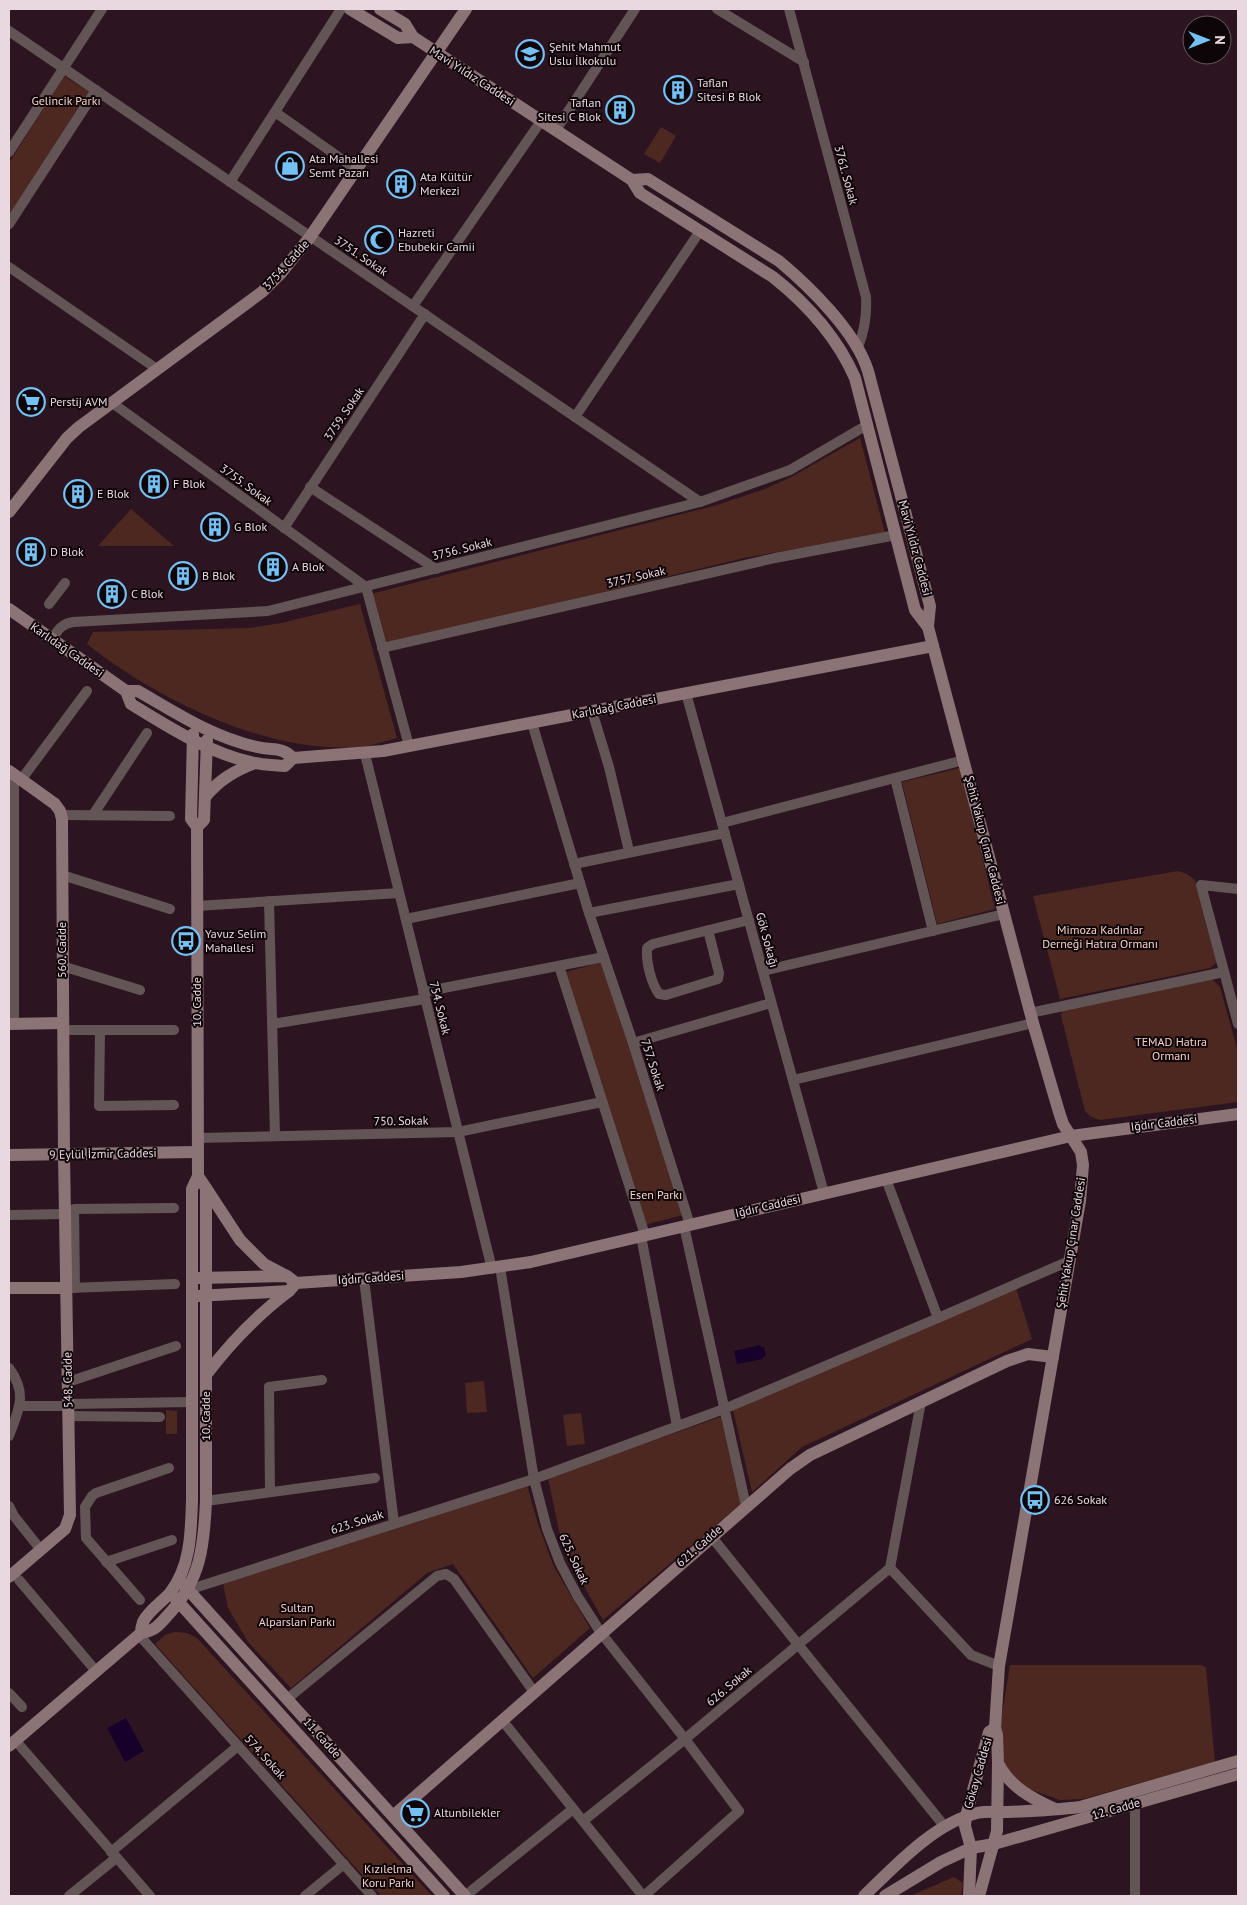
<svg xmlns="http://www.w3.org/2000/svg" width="1247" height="1905" font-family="'PT Sans',sans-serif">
  <rect width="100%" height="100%" fill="#2d1421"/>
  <!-- green -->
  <g fill="#4d2821">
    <path d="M64,76L89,92L9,216V163Z"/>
    <path d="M661,127L676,136L660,163L644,154Z"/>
    <path d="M860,438L885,533L744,558L385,645L371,594L717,505L765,489L791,477Z"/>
    <path d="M131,509L174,546H98Z"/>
    <path d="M360,604L397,738C385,741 372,746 360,747C267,754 158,700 87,644L93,632L249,628L281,623Z"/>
    <path d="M960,768L995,909L937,924L902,782Z"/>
    <path d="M1178,871L1187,874L1195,880L1217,962L1210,968L1060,999L1033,896Z"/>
    <path d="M599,963L604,965L683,1215L644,1225L566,972Z"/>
    <path d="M1211,978L1220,987L1238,1052V1102L1100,1120L1091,1117L1085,1111L1061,1015L1063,1010Z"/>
    <path d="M1016,1288L1032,1339L802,1447L752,1492L733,1410Z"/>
    <path d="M484,1381L487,1412L467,1413L465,1383Z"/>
    <path d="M166,1410L177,1411V1434H166Z"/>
    <path d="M581,1413L585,1444L567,1446L563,1415Z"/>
    <path d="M723,1416L742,1503L603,1620L565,1552L560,1535L548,1478Z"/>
    <path d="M527,1485L538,1524L554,1567L590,1628L533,1678L453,1564L427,1573L291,1688L248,1642L228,1608L223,1583Z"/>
    <path d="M174,1632L187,1633L197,1638L432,1896H381L155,1644L165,1635Z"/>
    <path d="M1010,1665H1202L1206,1668L1215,1762L1083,1799L1060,1800L1023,1787L1005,1764L1001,1746V1721Z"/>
    <path d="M954,1877L963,1883L961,1896H910Z"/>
  </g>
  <!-- water -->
  <g fill="#17012a">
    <path d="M760,1345L761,1347H764L766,1356L763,1357V1359L737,1364L734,1351Z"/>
    <path d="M126,1718L144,1751L125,1762L107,1728Z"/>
  </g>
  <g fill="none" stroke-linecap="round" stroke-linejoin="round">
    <!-- street -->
    <g stroke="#635456" stroke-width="10">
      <path d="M717,9L804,62"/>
      <path d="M789,9L866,297C867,315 865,330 858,347"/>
      <path d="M9,31L700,502"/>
      <path d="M275,112L357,170"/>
      <path d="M556,130L635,9"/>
      <path d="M9,152L102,9"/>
      <path d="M230,182L341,9"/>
      <path d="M9,224L96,90"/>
      <path d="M9,267L157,369"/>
      <path d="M413,306L541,121"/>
      <path d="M111,402L366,587L409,746"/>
      <path d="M575,417L700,231"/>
      <path d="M310,487L436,569"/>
      <path d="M284,528L425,314"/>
      <path d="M49,604L65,583"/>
      <path d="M52,639C58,630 61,624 73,622L268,611L700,502L790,470L867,425"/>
      <path d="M382,648L775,558L896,535"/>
      <path d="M686,693L824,1193"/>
      <path d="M592,711L609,767L629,851"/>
      <path d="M532,723L589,913L633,1043L690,1225"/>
      <path d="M365,754L492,1269"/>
      <path d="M14,775V1024"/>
      <path d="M895,778L933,931"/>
      <path d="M21,780L87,691"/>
      <path d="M62,815L170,816"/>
      <path d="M93,815L147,733"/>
      <path d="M722,823L964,760"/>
      <path d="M574,864L725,833"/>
      <path d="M62,875L170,909"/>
      <path d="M1238,889L1201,885L1238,1024"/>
      <path d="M269,901L275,1136"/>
      <path d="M197,906L399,893"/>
      <path d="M589,913L739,884"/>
      <path d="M406,919L580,883"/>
      <path d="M708,930L719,973L718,979L666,995L659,994C651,983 646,962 647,948L653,944L749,920"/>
      <path d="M62,966L140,990"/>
      <path d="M559,966L645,1235"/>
      <path d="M763,971L1004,914"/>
      <path d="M423,992L604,957"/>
      <path d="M1030,1013L1224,972"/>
      <path d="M272,1024L425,999"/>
      <path d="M64,1030H174"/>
      <path d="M100,1030L99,1106L174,1105"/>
      <path d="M633,1043L771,1003"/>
      <path d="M793,1080L1033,1023"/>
      <path d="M197,1138L458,1132L602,1102"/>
      <path d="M886,1179L938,1318L1069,1261"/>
      <path d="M9,1215L65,1214"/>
      <path d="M684,1226L746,1506"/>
      <path d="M641,1236L677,1426"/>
      <path d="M500,1267L534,1479L547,1529L560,1563L578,1597L601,1633L685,1739L739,1811L644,1896"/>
      <path d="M364,1279L394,1523"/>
      <path d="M69,1288L175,1284"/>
      <path d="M75,1288L74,1209L174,1208"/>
      <path d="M9,1368C28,1394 19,1409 9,1436"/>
      <path d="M68,1382L176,1346"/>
      <path d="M921,1402L890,1568L971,1655L999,1666"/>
      <path d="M68,1404L192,1402"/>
      <path d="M21,1406H61"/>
      <path d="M68,1416L160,1417"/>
      <path d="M270,1492L269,1387L322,1380"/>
      <path d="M206,1501L375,1478"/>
      <path d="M9,1506L14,1516L41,1550"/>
      <path d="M711,1536L945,1827"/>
      <path d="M106,1562L172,1540"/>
      <path d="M19,1580L96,1671"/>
      <path d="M188,1590L534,1479L724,1409L938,1318"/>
      <path d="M140,1600L86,1538L85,1507L92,1496L96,1493L169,1468"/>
      <path d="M139,1635L372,1896"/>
      <path d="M9,1693L22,1707"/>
      <path d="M287,1699L437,1576L446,1574L454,1579L534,1692"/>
      <path d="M502,1720L643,1896"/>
      <path d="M15,1740L150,1896"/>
      <path d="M1135,1803V1896"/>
      <path d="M583,1821L685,1739L890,1568"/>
      <path d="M111,1852L238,1746"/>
      <path d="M69,1896L116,1858"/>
      <path d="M305,1896L344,1864"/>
      <path d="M465,1896L573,1809"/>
    </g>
    <!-- secondary -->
    <g stroke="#8b7376" stroke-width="12">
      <path d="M350,9L398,38L413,37L405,24L380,9"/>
      <path d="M413,37L632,180L640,193L773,277C807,304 838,339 855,378L915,610L928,627L930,606L868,371C856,332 810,287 779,261L648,179L632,180"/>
      <path d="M9,512L67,438L79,427L262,292L281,273L310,237L466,9"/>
      <path d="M9,609L126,691"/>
      <path d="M928,627L1033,1023L1059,1112L1063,1124L1081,1152L1083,1165L1080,1201L999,1666L995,1728L997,1735L998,1763L997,1831L979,1896"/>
      <path d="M126,691H138C176,713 214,738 257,747C273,751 281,746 293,758L285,766C275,765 264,765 254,763C209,753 170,728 131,704Z"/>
      <path d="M193,734L191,819L197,827L204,820L207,740"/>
      <path d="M293,758L383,751L933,646"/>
      <path d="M9,771L55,804L60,811L62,819L64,1155L70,1515L65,1529L9,1577"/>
      <path d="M205,797C219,780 234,771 255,763"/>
      <path d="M197,827L198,1176"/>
      <path d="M9,1024L62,1023"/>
      <path d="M9,1155L197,1152"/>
      <path d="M206,1188L240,1240L264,1264L285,1275"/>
      <path d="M296,1283L461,1272L531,1262L1071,1136L1238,1114"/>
      <path d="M9,1288H66"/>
      <path d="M197,1296L289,1291L296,1283L287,1276L198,1278"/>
      <path d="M206,1375C231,1342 256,1316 289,1291"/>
      <path d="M183,1584L465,1896"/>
      <path d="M175,1598L444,1896"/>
      <path d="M9,1746L141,1633C156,1630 158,1626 168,1615C201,1580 204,1546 206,1501V1188L198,1176L192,1189V1500C191,1532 191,1566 170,1593C162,1602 148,1611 143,1622C142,1625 141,1630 141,1633"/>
      <path d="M998,1763C1010,1787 1031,1798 1055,1809"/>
      <path d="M393,1816L790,1469L810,1455L1007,1361L1028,1354L1053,1357"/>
      <path d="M864,1896C894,1867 934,1823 977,1813C986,1811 998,1812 1008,1812C1032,1811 1056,1810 1080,1807L1238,1761"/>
      <path d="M885,1896L941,1862L971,1848L994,1844L1238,1774"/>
      <path d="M969,1896L971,1848L965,1826L966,1816L989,1732L995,1728"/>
    </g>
  </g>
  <!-- icons -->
  <defs>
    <symbol id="school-ring" viewBox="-11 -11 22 22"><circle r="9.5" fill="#0e0509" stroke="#73c1f5" stroke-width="1.5"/><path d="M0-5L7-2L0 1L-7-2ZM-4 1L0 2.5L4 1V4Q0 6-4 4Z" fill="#73c1f5"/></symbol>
    <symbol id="building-ring" viewBox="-11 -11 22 22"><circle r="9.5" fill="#0e0509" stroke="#73c1f5" stroke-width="1.5"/><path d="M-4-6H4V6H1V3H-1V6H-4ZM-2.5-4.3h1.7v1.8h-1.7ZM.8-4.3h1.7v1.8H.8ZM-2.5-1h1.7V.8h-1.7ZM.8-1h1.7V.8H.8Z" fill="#73c1f5"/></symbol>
    <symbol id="shop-ring" viewBox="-11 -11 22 22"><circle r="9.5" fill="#0e0509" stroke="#73c1f5" stroke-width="1.5"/><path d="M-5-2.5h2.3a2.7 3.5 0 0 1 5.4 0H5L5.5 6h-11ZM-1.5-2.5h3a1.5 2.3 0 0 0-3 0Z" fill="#73c1f5"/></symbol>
    <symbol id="mosque-ring" viewBox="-11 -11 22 22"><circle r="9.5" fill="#0e0509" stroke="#73c1f5" stroke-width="1.5"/><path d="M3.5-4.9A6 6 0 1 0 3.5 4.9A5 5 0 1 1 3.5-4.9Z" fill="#73c1f5"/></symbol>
    <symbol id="supermarket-ring" viewBox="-11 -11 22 22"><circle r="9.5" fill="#0e0509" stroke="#73c1f5" stroke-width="1.5"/><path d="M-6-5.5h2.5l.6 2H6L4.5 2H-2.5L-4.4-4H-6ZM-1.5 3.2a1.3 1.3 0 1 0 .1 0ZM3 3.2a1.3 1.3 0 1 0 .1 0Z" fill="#73c1f5"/></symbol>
    <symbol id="bus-ring" viewBox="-11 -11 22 22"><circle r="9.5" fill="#0e0509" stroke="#73c1f5" stroke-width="1.5"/><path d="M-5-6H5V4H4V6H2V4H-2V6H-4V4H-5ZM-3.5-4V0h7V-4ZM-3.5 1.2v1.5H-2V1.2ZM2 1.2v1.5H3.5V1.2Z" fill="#73c1f5"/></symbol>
  </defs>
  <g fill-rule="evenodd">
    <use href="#school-ring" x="514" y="38" width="32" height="32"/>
    <use href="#building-ring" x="662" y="74" width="32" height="32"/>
    <use href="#building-ring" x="604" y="94" width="32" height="32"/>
    <use href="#shop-ring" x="274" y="150" width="32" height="32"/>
    <use href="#building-ring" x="385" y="168" width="32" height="32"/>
    <use href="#mosque-ring" x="363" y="224" width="32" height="32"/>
    <use href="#supermarket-ring" x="15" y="386" width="32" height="32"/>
    <use href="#building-ring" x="138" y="468" width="32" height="32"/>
    <use href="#building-ring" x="62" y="478" width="32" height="32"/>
    <use href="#building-ring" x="199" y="511" width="32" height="32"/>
    <use href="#building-ring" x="15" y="536" width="32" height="32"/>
    <use href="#building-ring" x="257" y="551" width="32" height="32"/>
    <use href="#building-ring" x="167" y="560" width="32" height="32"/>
    <use href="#building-ring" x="96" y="578" width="32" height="32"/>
    <use href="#bus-ring" x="170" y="925" width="32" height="32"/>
    <use href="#bus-ring" x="1019" y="1484" width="32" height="32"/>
    <use href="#supermarket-ring" x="399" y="1797" width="32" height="32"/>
  </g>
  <g text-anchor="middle" stroke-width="4" stroke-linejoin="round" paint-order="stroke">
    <!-- poi labels -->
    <g font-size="12" fill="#ead8e0" stroke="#0e0509" text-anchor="start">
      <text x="549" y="51">Şehit Mahmut<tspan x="549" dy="14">Uslu İlkokulu</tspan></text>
      <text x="697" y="87">Taflan<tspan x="697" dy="14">Sitesi B Blok</tspan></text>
      <text x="601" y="107" text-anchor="end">Taflan<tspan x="601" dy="14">Sitesi C Blok</tspan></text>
      <text x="309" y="163">Ata Mahallesi<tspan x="309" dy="14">Semt Pazarı</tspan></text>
      <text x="420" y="181">Ata Kültür<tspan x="420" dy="14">Merkezi</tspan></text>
      <text x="398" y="237">Hazreti<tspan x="398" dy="14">Ebubekir Camii</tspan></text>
      <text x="50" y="406">Perstij AVM</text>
      <text x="173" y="488">F Blok</text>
      <text x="97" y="498">E Blok</text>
      <text x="234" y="531">G Blok</text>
      <text x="50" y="556">D Blok</text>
      <text x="292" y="571">A Blok</text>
      <text x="202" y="580">B Blok</text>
      <text x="131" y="598">C Blok</text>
      <text x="205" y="938">Yavuz Selim<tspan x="205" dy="14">Mahallesi</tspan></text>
      <text x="1054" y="1504">626 Sokak</text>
      <text x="434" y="1817">Altunbilekler</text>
    </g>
    <!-- street labels -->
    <g font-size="12" fill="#ead8e0" stroke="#0e0509">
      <text transform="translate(472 76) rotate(33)" y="4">Mavi Yıldız Caddesi</text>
      <text transform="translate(846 175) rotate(75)" y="4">3761. Sokak</text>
      <text transform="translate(361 256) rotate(34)" y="4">3751. Sokak</text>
      <text transform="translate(286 265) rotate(-48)" y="4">3754. Cadde</text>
      <text transform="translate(344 414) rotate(-56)" y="4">3759. Sokak</text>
      <text transform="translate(246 485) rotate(36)" y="4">3755. Sokak</text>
      <text transform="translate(915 548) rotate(75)" y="4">Mavi Yıldız Caddesi</text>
      <text transform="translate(462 549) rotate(-14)" y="4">3756. Sokak</text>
      <text transform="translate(636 577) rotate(-13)" y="4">3757. Sokak</text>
      <text transform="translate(67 650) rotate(35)" y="4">Karlıdağ Caddesi</text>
      <text transform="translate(614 707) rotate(-11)" y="4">Karlıdağ Caddesi</text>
      <text transform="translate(985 840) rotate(76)" y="4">Şehit Yakup Çınar Caddesi</text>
      <text transform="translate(767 940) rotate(75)" y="4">Gök Sokağı</text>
      <text transform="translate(62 950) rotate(-90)" y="4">560. Cadde</text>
      <text transform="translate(197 1002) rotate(-90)" y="4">10. Cadde</text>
      <text transform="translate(440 1008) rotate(76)" y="4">754. Sokak</text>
      <text transform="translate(653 1065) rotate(72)" y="4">757. Sokak</text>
      <text transform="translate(401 1121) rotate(-1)" y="4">750. Sokak</text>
      <text transform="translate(1164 1123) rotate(-7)" y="4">Iğdır Caddesi</text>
      <text transform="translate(103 1154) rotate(-1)" y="4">9 Eylül İzmir Caddesi</text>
      <text transform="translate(768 1206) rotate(-13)" y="4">Iğdır Caddesi</text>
      <text transform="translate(1071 1243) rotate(-81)" y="4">Şehit Yakup Çınar Caddesi</text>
      <text transform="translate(371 1278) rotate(-4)" y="4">Iğdır Caddesi</text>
      <text transform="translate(68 1380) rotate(-91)" y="4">548. Cadde</text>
      <text transform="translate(206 1416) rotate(-90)" y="4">10. Cadde</text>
      <text transform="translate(357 1522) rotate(-18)" y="4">623. Sokak</text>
      <text transform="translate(699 1546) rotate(-41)" y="4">621. Cadde</text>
      <text transform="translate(574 1559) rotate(65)" y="4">625. Sokak</text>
      <text transform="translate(729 1686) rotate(-40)" y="4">626. Sokak</text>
      <text transform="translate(322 1738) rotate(48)" y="4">11. Cadde</text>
      <text transform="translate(265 1757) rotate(48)" y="4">574. Sokak</text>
      <text transform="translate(978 1773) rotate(-74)" y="4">Gökay Caddesi</text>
      <text transform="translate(1116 1809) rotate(-16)" y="4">12. Cadde</text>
    </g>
    <!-- park labels -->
    <g font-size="12" fill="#f6cfc8" stroke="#0e0509">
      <text x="66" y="105">Gelincik Parkı</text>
      <text x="1100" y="934">Mimoza Kadınlar<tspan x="1100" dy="14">Derneği Hatıra Ormanı</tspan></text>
      <text x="1171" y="1046">TEMAD Hatıra<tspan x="1171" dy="14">Ormanı</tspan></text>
      <text x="656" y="1199">Esen Parkı</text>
      <text x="297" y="1612">Sultan<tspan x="297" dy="14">Alparslan Parkı</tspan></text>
      <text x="388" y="1873">Kızılelma<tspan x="388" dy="14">Koru Parkı</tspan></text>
    </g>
  </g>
  <!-- border -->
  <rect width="1247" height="1905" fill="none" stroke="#ead8e0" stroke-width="20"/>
  <!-- north arrow -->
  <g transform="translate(1207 40) rotate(90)"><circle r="24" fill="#0e0509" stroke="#66595f"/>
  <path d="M0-4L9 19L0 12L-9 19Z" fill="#73c1f5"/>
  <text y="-8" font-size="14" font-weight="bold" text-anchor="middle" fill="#ead8e0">N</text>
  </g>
</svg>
